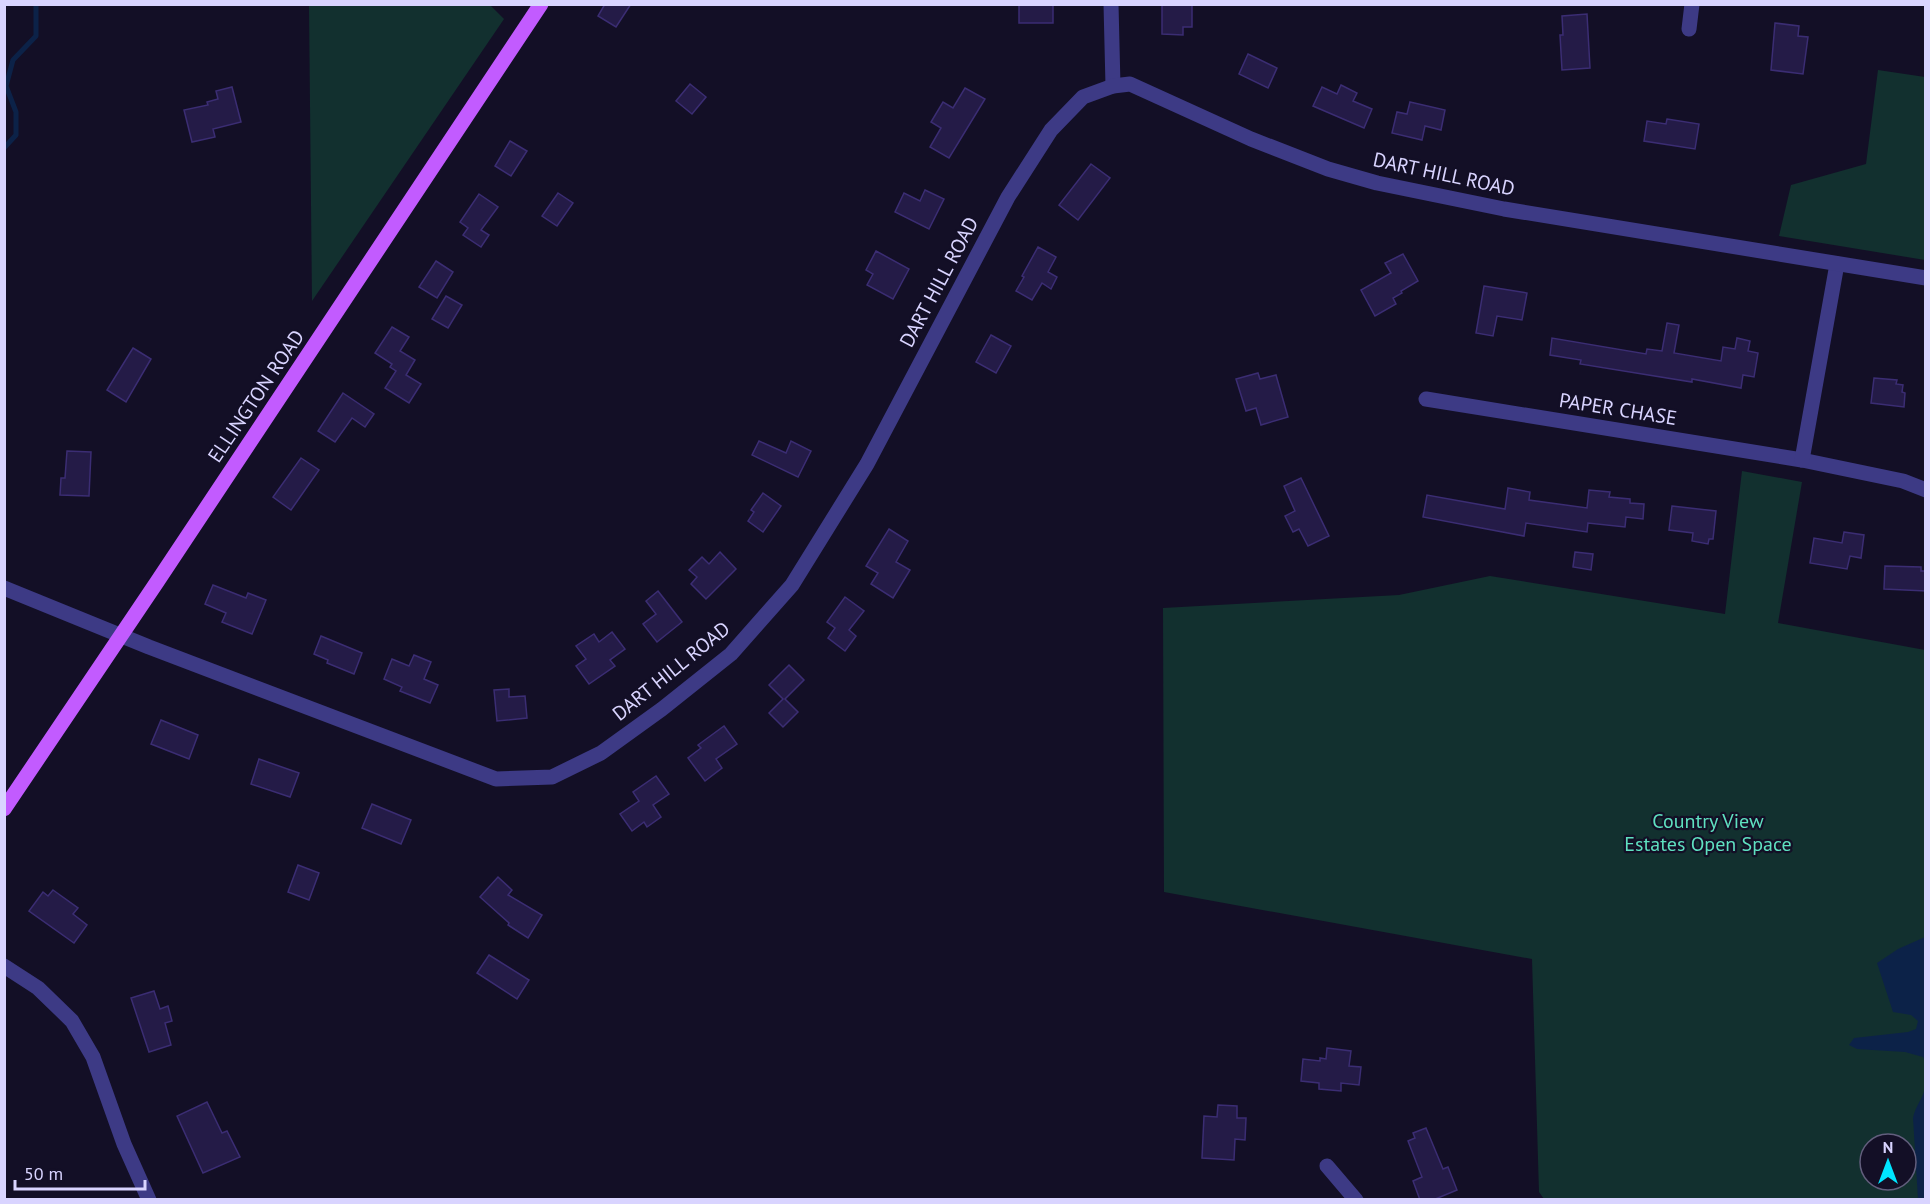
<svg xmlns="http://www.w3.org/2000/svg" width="1930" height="1204" font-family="'PT Sans',sans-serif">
  <rect width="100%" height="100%" fill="#130f26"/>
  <!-- green -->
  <g fill="#12302f" fill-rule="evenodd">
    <path d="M309,5H490L504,19L312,301Z"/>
    <path d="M1878,70L1925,77V260L1779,236L1791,185L1866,164Z"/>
    <path d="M1742,471L1802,482L1778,623L1925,650V1199H1544L1539,1192L1532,959L1164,892L1163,608L1399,595L1490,576L1725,614ZM1870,1144H1906V1180H1870Z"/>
  </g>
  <!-- water -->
  <g fill="#0c2248">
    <path d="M1925,937V1061L1923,1057L1905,1052L1857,1049L1849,1045L1854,1038L1908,1032L1916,1029L1918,1021L1911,1015L1893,1012L1877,963L1898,949Z"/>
    <path d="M1925,1086V1199H1918L1913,1118C1915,1106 1924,1098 1925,1086Z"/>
  </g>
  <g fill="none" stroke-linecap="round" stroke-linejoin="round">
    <!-- stream -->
    <path stroke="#0c2248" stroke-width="5" d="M4,148L16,135V112L6,86L13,60L36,36V4"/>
  </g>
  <!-- building -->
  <g fill="#241b47" stroke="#3b2d73" stroke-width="1.5">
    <path d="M605,4H631L616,27L598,16Z"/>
    <rect x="1019" y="4" width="34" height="19"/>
    <path d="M1162,4H1192V27H1183V35L1162,34Z"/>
    <path d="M1587,14L1590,68L1562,70L1560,35H1563L1562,16Z"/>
    <path d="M1775,23L1799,26L1798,36L1808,37L1803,74L1771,70Z"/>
    <path d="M1248,54L1277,68L1268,88L1239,74Z"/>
    <path d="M690,84L706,97L692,114L676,101Z"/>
    <path d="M1341,85L1357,93L1353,101L1372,109L1364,128L1313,106L1322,87L1337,94Z"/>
    <path d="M232,87L241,122L213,129L215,137L192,142L184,110L208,105L207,102L218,99L216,91Z"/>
    <path d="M965,88L985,99L949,158L930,147L941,128L931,122L943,102L953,108Z"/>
    <path d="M1410,102L1445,110L1441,130L1425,126L1422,140L1392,133L1397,112L1407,114Z"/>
    <path d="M1667,119L1699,124L1695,149L1644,141L1647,121L1666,124Z"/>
    <path d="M510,141L527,151L511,176L495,166Z"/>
    <path d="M1091,164L1110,178L1078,220L1059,205Z"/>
    <path d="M925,190L944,199L929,229L895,212L904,193L920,201Z"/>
    <path d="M558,193L573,203L557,226L542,216Z"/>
    <path d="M479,194L498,207L481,230L489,235L481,247L463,235L468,228L460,222Z"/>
    <path d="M1038,247L1056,257L1048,272L1057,277L1051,289L1042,283L1032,300L1016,291L1024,277L1022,276Z"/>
    <path d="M876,251L909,269L893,299L867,285L873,274L866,270Z"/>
    <path d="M1403,254L1418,281L1401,291L1402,293L1393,298L1396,304L1375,316L1361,290L1391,273L1385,263Z"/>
    <path d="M436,261L453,272L437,298L419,287Z"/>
    <path d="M1484,286L1527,293L1522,320L1497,316L1493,336L1476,333Z"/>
    <path d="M446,296L462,305L448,328L432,319Z"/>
    <path d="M1667,323L1679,325L1674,353L1721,361L1723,347L1735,349L1737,338L1750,341L1748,351L1758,353L1754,377L1743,375L1741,388L1692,379V382L1580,364L1581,360L1550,355L1552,338L1646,354L1647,349L1662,351Z"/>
    <path d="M392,327L409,337L400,351L415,360L406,375L421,384L409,403L385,388L396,371L390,367L392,364L375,353Z"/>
    <path d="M991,335L1011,346L996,373L976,362Z"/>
    <path d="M133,348L151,359L126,402L107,390Z"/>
    <path d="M1258,373L1260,379L1276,375L1288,417L1261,425L1256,408L1246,411L1236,379Z"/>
    <path d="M1874,378L1897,380L1896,384L1903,385L1902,392L1905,393L1904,407L1871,403Z"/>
    <path d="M343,393L374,414L365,427L352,418L335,442L318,431Z"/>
    <path d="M759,441L786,453L791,441L811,451L798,477L752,455Z"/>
    <path d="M67,451L91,452L89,496L60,495L61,478H65Z"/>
    <path d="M301,458L319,470L291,510L273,497Z"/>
    <path d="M1301,478L1329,536L1308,546L1299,529L1293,532L1285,516L1295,511L1284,486Z"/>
    <path d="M1508,488L1530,492L1529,500L1587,508L1589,490L1610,492L1609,497L1630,499V503L1644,504L1643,519L1626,517L1625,527L1588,523L1587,532L1526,523L1524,536L1423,517L1427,495L1505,509Z"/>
    <path d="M763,493L781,506L763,532L748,521L754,512L751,510Z"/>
    <path d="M1672,506L1716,511L1713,539H1709L1708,544L1692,541L1693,533L1669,530Z"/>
    <path d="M889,529L908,541L896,562L910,570L893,598L871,584L878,573L866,566Z"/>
    <path d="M1844,532L1864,535L1861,558L1850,556L1847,569L1810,563L1814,538L1842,543Z"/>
    <path d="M720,552L736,569L706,599L691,584L697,577L689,570L702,557L709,564Z"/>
    <path d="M1575,552L1593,554L1591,570L1573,567Z"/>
    <path d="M1885,566L1921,567V571H1926V591L1884,589Z"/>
    <path d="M213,585L246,598L248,593L266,600L252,634L222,622L226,613L205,604Z"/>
    <path d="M658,591L682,622L657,642L643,624L656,614L646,601Z"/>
    <path d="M845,597L864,611L849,630L856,636L845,651L828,638L835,628L827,622Z"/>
    <path d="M612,632L625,649L610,660L615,666L589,684L576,666L586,659L576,646L594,634L599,642Z"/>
    <path d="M321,636L362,653L354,674L327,663L328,660L314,654Z"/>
    <path d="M414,655L431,662L424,679L438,685L430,703L400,691L402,687L384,679L392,659L409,666Z"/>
    <path d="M789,665L804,680L785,699L798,712L783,727L769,713L783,699L769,685Z"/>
    <path d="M509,689V697L525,696L527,718L497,721L494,690Z"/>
    <path d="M161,720L198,735L189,759L151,744Z"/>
    <path d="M724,726L737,744L716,759L722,768L705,781L688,758L701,748L698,745Z"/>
    <path d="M259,759L299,773L290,797L251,784Z"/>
    <path d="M656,776L669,794L653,805L661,817L647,827L644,822L632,831L620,814L639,801L633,792Z"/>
    <path d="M372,804L411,820L401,844L362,828Z"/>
    <path d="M298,865L319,873L309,900L288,892Z"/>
    <path d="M498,877L512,890L508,895L542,915L528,938L508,925L509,923L480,897Z"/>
    <path d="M53,890L78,908L73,914L87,925L74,943L29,911L43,892L48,896Z"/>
    <path d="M489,955L529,980L517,999L477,973Z"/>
    <path d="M154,991L160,1009L168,1006L172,1021L165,1023L171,1045L149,1052L131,998Z"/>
    <path d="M1327,1048L1351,1051L1349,1066L1361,1067L1359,1085L1341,1083V1091L1319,1089V1083L1301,1081L1303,1059L1320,1061V1058L1326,1059Z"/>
    <path d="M207,1102L222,1133L227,1131L240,1157L203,1173L177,1116Z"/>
    <path d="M1218,1105L1237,1106V1118H1246L1245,1140L1235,1139L1234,1160L1202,1158L1204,1116L1217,1117Z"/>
    <path d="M1426,1128L1443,1169L1448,1167L1457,1190L1433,1200H1420L1413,1181L1422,1177L1408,1141L1415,1138L1413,1133Z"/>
  </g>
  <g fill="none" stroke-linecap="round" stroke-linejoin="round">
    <!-- minor -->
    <g stroke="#3d3a85" stroke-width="15">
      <path d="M1111,4L1113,86"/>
      <path d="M1689,29L1692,4"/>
      <path d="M1426,399L1802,460L1903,481L1926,490"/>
      <path d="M1802,460L1837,264"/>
      <path d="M4,588L149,647L496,779L552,777L601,753L662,709L731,654L792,585L867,464L1008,197L1051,130L1083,97L1113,86L1130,84L1251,139L1328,169L1377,183L1504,209L1926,278"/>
      <path d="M4,966L38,988L72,1021L93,1057L124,1144L149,1200"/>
      <path d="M1327,1166L1356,1200"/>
    </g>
    <!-- major -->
    <path stroke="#c25bff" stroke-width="15" d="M4,809L157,582L541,4"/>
  </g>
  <g text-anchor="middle" stroke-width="4.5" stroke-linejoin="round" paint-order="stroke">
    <!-- street labels -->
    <g font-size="20" fill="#d9d4ff" stroke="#130f26">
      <text transform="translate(1444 174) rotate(12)" y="7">DART HILL ROAD</text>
      <text transform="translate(939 282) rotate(-62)" y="7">DART HILL ROAD</text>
      <text transform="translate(256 396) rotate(-56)" y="7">ELLINGTON ROAD</text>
      <text transform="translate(1618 409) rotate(9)" y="7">PAPER CHASE</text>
      <text transform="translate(671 671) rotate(-39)" y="7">DART HILL ROAD</text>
    </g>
    <!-- park labels -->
    <g font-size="20" fill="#5fe0c0" stroke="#130f26">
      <text x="1708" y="828">Country View<tspan x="1708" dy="23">Estates Open Space</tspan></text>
    </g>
  </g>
  <!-- border -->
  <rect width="1930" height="1204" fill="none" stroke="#d9d4ff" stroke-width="12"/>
  <!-- north arrow -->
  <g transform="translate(1888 1162)"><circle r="28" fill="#130f26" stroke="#625e7d" stroke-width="1.5"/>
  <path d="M0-4.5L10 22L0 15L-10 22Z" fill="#00e5ff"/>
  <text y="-9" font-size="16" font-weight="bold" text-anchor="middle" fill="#d9d4ff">N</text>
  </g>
  <!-- scale -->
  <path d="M15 1180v9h130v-9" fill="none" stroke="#d9d4ff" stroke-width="3"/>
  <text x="24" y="1180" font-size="18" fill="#d9d4ff" stroke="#130f26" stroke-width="4.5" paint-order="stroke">50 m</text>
</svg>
